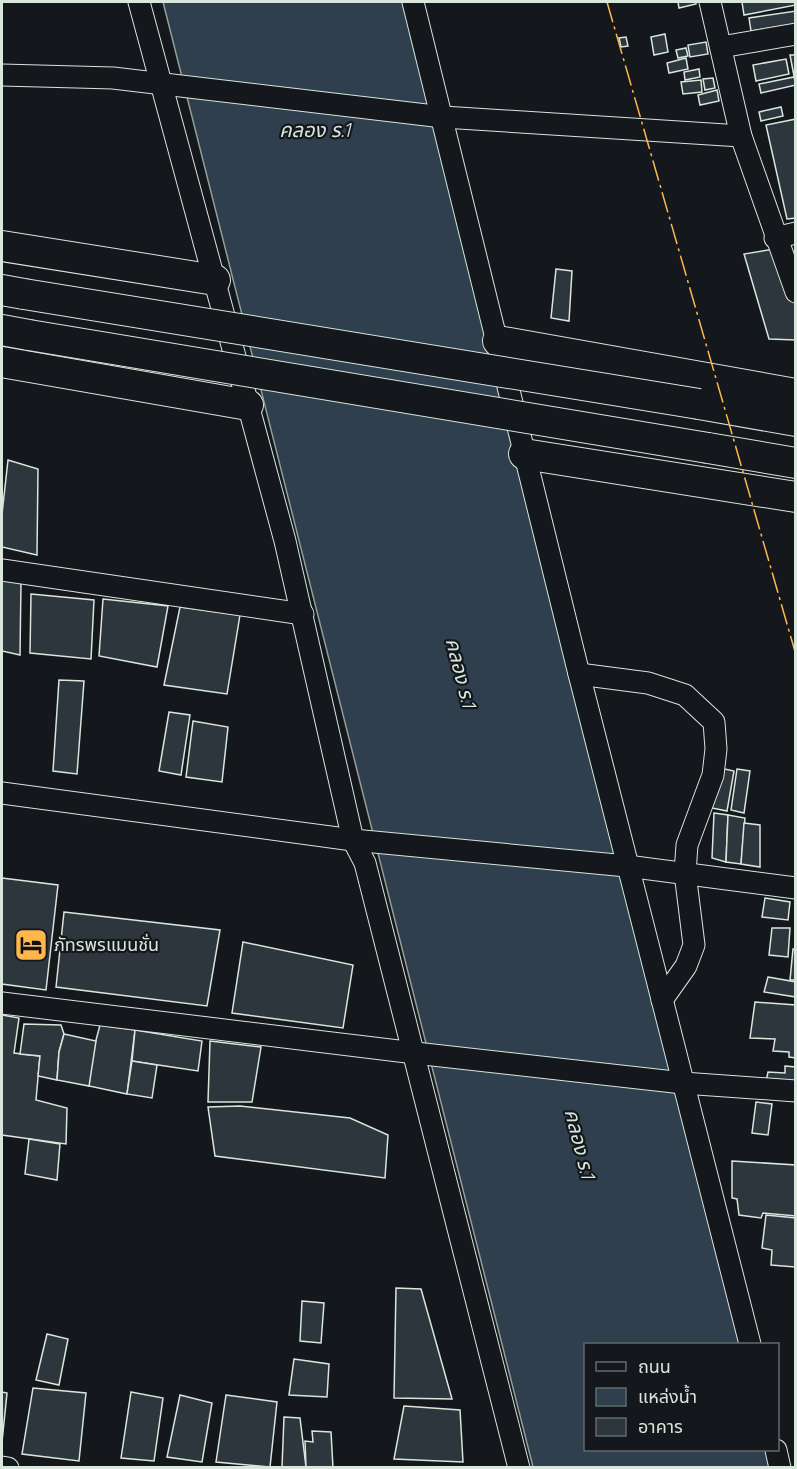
<svg xmlns="http://www.w3.org/2000/svg" width="797" height="1469" font-family="Quicksand,'Noto Sans Thai',sans-serif">
  <rect width="100%" height="100%" fill="#14181c"/>
  <!-- water -->
  <path fill="#2f3f4d" stroke="#939e99" stroke-width="1.5" d="M163,2H408L744,1344H586V1450H770L774,1467H533Z"/>
  <!-- building -->
  <g fill="#2c363c" stroke="#d8e6dc" stroke-width="1.5">
    <path d="M678,2H696V4L679,8Z"/>
    <path d="M742,2H796V5L744,15Z"/>
    <path d="M796,11V24L751,31L749,18Z"/>
    <path d="M665,34L668,52L654,55L651,37Z"/>
    <path d="M626,37L628,46L621,47L619,38Z"/>
    <path d="M706,42L708,54L690,57L688,45Z"/>
    <path d="M686,48L688,56L678,58L676,50Z"/>
    <path d="M790,55H796V76H794Z"/>
    <path d="M686,58L688,69L669,73L667,63Z"/>
    <path d="M786,59L789,74L756,81L753,65Z"/>
    <path d="M699,69L700,77L685,80L684,72Z"/>
    <path d="M794,77L796,85L761,93L759,84Z"/>
    <path d="M713,78L715,88L705,90L703,79Z"/>
    <path d="M701,80L702,92L683,94L681,82Z"/>
    <path d="M717,90L719,101L700,105L698,95Z"/>
    <path d="M781,107L783,116L761,121L759,112Z"/>
    <path d="M796,119V218L787,219L766,125Z"/>
    <path d="M774,249L796,307V340L769,339L744,254Z"/>
    <path d="M556,269L572,271L569,321L551,318Z"/>
    <path d="M8,460L38,469L37,555L2,547V514Z"/>
    <path d="M2,579L21,582L20,655L2,651Z"/>
    <path d="M31,594L94,600L91,659L30,653Z"/>
    <path d="M103,599L168,606L157,667L99,656Z"/>
    <path d="M180,607L240,615L227,694L164,685Z"/>
    <path d="M59,680L84,681L77,774L53,771Z"/>
    <path d="M169,712L190,715L181,775L159,771Z"/>
    <path d="M193,721L228,727L222,782L186,777Z"/>
    <path d="M720,768L734,771L727,811L712,808Z"/>
    <path d="M737,769L750,771L744,813L731,810Z"/>
    <path d="M714,813L728,815L726,862L712,858Z"/>
    <path d="M728,815L745,818L741,864L726,862Z"/>
    <path d="M744,823L760,825V867L741,864Z"/>
    <path d="M2,878L58,885L46,990L2,984Z"/>
    <path d="M765,898L790,902L788,920L762,917Z"/>
    <path d="M64,912L220,930L207,1006L56,987Z"/>
    <path d="M772,928H790L788,957L769,955Z"/>
    <path d="M243,942L353,965L343,1028L232,1013Z"/>
    <path d="M793,949H796V980H790Z"/>
    <path d="M768,977L796,982V997L764,992Z"/>
    <path d="M755,1002L796,1005V1058L789,1057V1052L773,1051L775,1039L750,1038Z"/>
    <path d="M2,1015L19,1018L14,1053L40,1056L36,1100L67,1108L66,1144L2,1135Z"/>
    <path d="M24,1024L61,1025L64,1034L59,1052L57,1080L38,1076L40,1056L20,1054Z"/>
    <path d="M100,1025L135,1030L127,1094L89,1086L92,1055Z"/>
    <path d="M135,1030L202,1041L198,1071L132,1061Z"/>
    <path d="M64,1034L96,1041L89,1086L57,1080L59,1052Z"/>
    <path d="M210,1041L261,1047L252,1102H208Z"/>
    <path d="M132,1061L157,1065L152,1098L127,1094Z"/>
    <path d="M785,1066L796,1067V1084L766,1082L768,1072L785,1073Z"/>
    <path d="M756,1102L772,1104L768,1135L752,1133Z"/>
    <path d="M240,1106L350,1118L388,1135L385,1178L215,1156L208,1107Z"/>
    <path d="M29,1139L60,1144L57,1180L25,1174Z"/>
    <path d="M732,1161L796,1165V1216L763,1213L761,1218L739,1215L737,1199L732,1198Z"/>
    <path d="M766,1215L796,1218L795,1267L771,1265L772,1250L762,1248Z"/>
    <path d="M396,1288L421,1289L452,1399L394,1398Z"/>
    <path d="M302,1301L324,1303L321,1343L300,1341Z"/>
    <path d="M47,1334L68,1339L59,1385L36,1380Z"/>
    <path d="M294,1359L329,1364L327,1397L289,1395Z"/>
    <path d="M33,1388L86,1393L79,1461L22,1454Z"/>
    <path d="M2,1392L7,1393L2,1442Z"/>
    <path d="M131,1392L163,1398L154,1461L121,1458Z"/>
    <path d="M180,1395L212,1403L202,1462L167,1457Z"/>
    <path d="M226,1395L277,1402L270,1467L216,1462Z"/>
    <path d="M404,1406L460,1410L463,1462L394,1459Z"/>
    <path d="M284,1417L300,1418L306,1467H282Z"/>
    <path d="M312,1431L331,1432L333,1468L306,1467L305,1441L313,1442Z"/>
  </g>
  <g fill="none" stroke-linecap="round" stroke-linejoin="round">
    <defs>
      <g id="minor">
        <path d="M139,2L285,541L353,840L365,863L519,1468"/>
        <path d="M413,2L579,674L750,1344"/>
        <path d="M710,2L741,136L796,292"/>
        <path d="M721,47L796,34"/>
        <path d="M2,75L113,78L443,117L741,136"/>
        <path d="M775,238L796,233"/>
        <path d="M2,570L303,614"/>
        <path d="M579,674L648,683L685,695L714,722L716,749L713,775L687,845L685,873L694,945L686,966L662,1000"/>
        <path d="M2,793L353,840L627,866L796,888"/>
        <path d="M2,1003L415,1053L683,1083L796,1091"/>
        <path d="M776,1450L780,1468"/>
        <path d="M2,1467L8,1468"/>
      </g>
      <g id="secondary">
        <path d="M2,246L215,280"/>
        <path d="M2,290L24,294"/>
        <path d="M2,330L29,335"/>
        <path d="M498,341L796,394"/>
        <path d="M2,362L248,405"/>
        <path d="M699,404L796,421"/>
        <path d="M708,448L796,463"/>
        <path d="M524,454L796,497"/>
      </g>
    </defs>
    <!-- minor casing -->
    <use href="#minor" stroke="#d8e6dc" stroke-width="23"/>
    <!-- secondary casing -->
    <use href="#secondary" stroke="#d8e6dc" stroke-width="32"/>
    <!-- minor -->
    <use href="#minor" stroke="#14181c" stroke-width="21"/>
    <!-- secondary -->
    <use href="#secondary" stroke="#14181c" stroke-width="30"/>
    <defs>
      <g id="secondary-bridge">
        <path d="M24,294L699,404"/>
        <path d="M29,335L708,448"/>
      </g>
    </defs>
    <!-- secondary-bridge casing -->
    <use href="#secondary-bridge" stroke="#d8e6dc" stroke-width="32" stroke-linecap="butt"/>
    <!-- secondary-bridge -->
    <use href="#secondary-bridge" stroke="#14181c" stroke-width="30"/>
    <!-- power -->
    <path stroke="#ffb74d" stroke-width="1.5" stroke-dasharray="21 4.5 3 4.5" stroke-linecap="butt" d="M607,2L796,655"/>
  </g>
  <!-- icons -->
  <defs>
    <symbol id="hotel-square" viewBox="-11 -11 22 22"><rect x="-9" y="-9" width="18" height="18" rx="4" fill="#ffb74d" stroke="#14181c"/><path d="M-6-4.5h1.5V1H6V5H4.5V3h-9V5H-6ZM-4 0a1.8 1.8 0 1 1 3.6 0ZM.5 0V-2.5h3Q6-2.5 6 0Z" fill="#111"/></symbol>
  </defs>
  <g fill-rule="evenodd">
    <use href="#hotel-square" x="12" y="926" width="38" height="38"/>
  </g>
  <g text-anchor="middle" stroke-width="4.5" stroke-linejoin="round" paint-order="stroke">
    <!-- poi labels -->
    <g font-size="18" fill="#d8e6dc" stroke="#14181c" text-anchor="start">
      <text x="54" y="951">ภัทรพรแมนชั่น</text>
    </g>
    <!-- water labels -->
    <g font-size="20" font-style="italic" fill="#d8e6dc" stroke="#14181c">
      <text x="315" y="137">คลอง ร.1</text>
      <text transform="translate(461 673) rotate(76)" y="7">คลอง ร.1</text>
      <text transform="translate(580 1144) rotate(76)" y="7">คลอง ร.1</text>
    </g>
  </g>
  <!-- border -->
  <rect width="797" height="1469" fill="none" stroke="#d8e6dc" stroke-width="6"/>
  <!-- legend -->
  <rect x="584" y="1343" width="195" height="108" fill="#14181c" stroke="#626a69" stroke-width="1.5"/>
  <rect x="596" y="1362" width="30" height="9" fill="#14181c" stroke="#626a69" stroke-width="1.5"/>
  <text x="638" y="1373" font-size="18" fill="#d8e6dc">ถนน</text>
  <rect x="596" y="1388" width="30" height="18" fill="#2f3f4d" stroke="#626a69" stroke-width="1.5"/>
  <text x="638" y="1403" font-size="18" fill="#d8e6dc">แหล่งน้ำ</text>
  <rect x="596" y="1418" width="30" height="18" fill="#2c363c" stroke="#626a69" stroke-width="1.5"/>
  <text x="638" y="1433" font-size="18" fill="#d8e6dc">อาคาร</text>
</svg>
